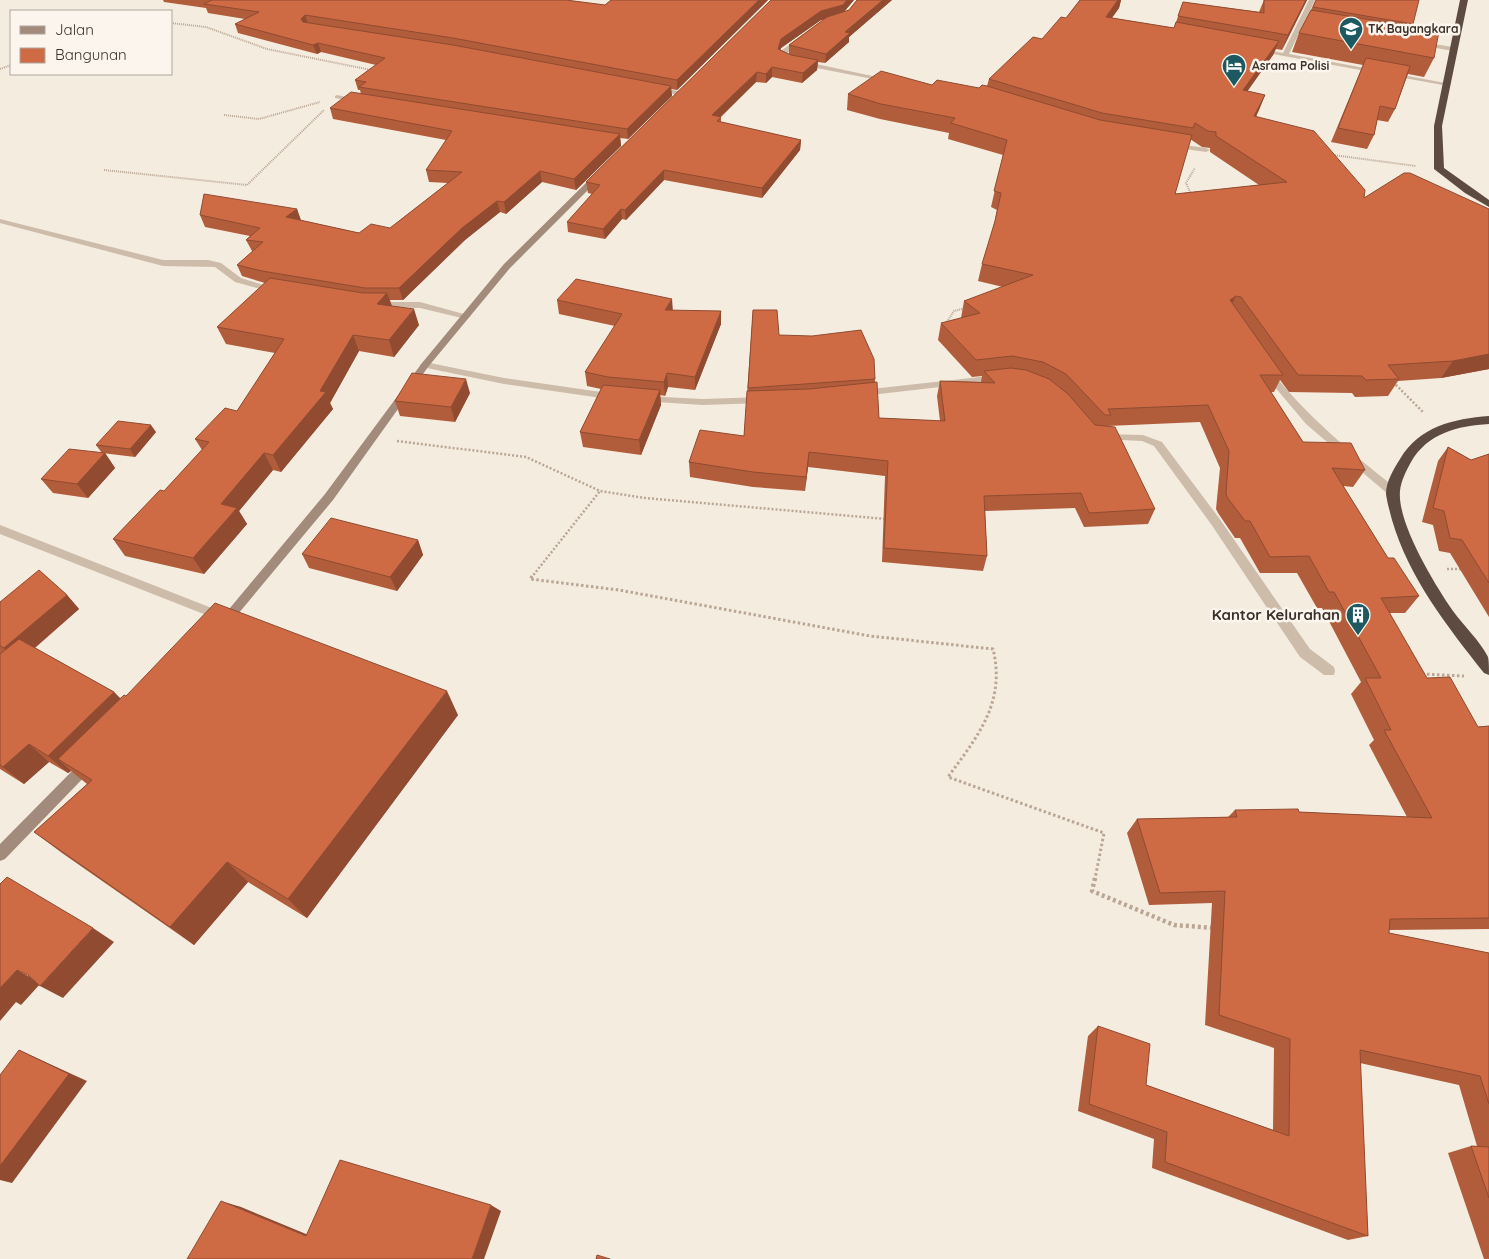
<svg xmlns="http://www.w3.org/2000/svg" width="1489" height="1259" font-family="Quicksand,sans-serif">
  <rect width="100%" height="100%" fill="#f5ece0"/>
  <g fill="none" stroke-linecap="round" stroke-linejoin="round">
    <!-- path-far3 -->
    <g stroke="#baa694" stroke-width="2" stroke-dasharray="1 1" stroke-linecap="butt">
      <path d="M171,23L206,27L267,49L371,70"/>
      <path d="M0,69L11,65"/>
      <path d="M224,115L259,119L320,102"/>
      <path d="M1333,155L1416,166"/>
      <path d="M104,170L247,185L324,110"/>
      <path d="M1192,196L1186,183L1195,168"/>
      <path d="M945,325L954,311L966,308"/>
    </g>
    <!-- path-far2 -->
    <g stroke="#baa694" stroke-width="2.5" stroke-dasharray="2 2" stroke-linecap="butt">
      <path d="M1393,382L1424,413"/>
      <path d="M397,441L526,457L600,491L645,498L886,519"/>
      <path d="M1447,569H1463"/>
      <path d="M531,578L600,491"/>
    </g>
    <!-- path-far1 -->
    <g stroke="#baa694" stroke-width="3" stroke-dasharray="2.5 2.5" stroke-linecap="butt">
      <path d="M532,576L530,579L619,590L870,636L993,649C1006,702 978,736 948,777L1104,833L1095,879"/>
      <path d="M1422,674L1464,676"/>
    </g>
    <!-- path -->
    <path stroke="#baa694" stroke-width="4.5" stroke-dasharray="3 3" stroke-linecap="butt" d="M1095,878L1092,891L1174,925L1215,928"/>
    <!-- street -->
    <g fill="#cebcaa" fill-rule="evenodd">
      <path d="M1309,0H1315L1289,54L1451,84L1448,86L1256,51L1258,48L1283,53Z"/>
      <path d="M803,35L805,38L785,55L793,59L891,80L888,82L791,63L779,57L782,50Z"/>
      <path d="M1421,42L1453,47L1456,49L1453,51L1419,45Z"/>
      <path d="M654,87L679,91L682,93L679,95L652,90L651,89Z"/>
      <path d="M337,95L361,100L358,102L335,98V96Z"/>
      <path d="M1169,143L1206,148L1210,150L1206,152L1172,147L1168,145Z"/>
      <path d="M0,219L163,260H208L221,263L241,278L279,290L275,293L235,282L215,267L163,266L0,223Z"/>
      <path d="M374,302H420L471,316L466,319L420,308L371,307V303Z"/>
      <path d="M425,362L504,378L615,394L620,397L615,400L504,384L422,367L420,365Z"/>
      <path d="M1267,369L1270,370C1307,416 1351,453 1397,489L1399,492L1397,495H1389L1306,424L1264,374V370Z"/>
      <path d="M998,375L1001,376V380L862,396L857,393L862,390Z"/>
      <path d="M644,396L703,399L762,397L767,400L762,403L703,405L640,401V397Z"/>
      <path d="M1104,434L1143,435L1162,442L1219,518L1310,649L1334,667L1335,671L1334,675H1324L1300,657L1211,524L1154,446L1142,441L1100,439L1099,437Z"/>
      <path d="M0,525L227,614L229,617L227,620H219L0,534Z"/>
    </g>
    <!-- secondary -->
    <g fill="#a28b7b" fill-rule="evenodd">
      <path d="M596,173L603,175L510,268L428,367L333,500L228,626H220L218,623L220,620L325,494L422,363L504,264Z"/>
      <path d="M87,759L92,761L94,765L92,769L5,859L0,861V844L82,761Z"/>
    </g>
    <!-- highway -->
    <g fill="#5d4a40" fill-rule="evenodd">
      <path d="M1460,0H1468L1442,126L1444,168L1489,200V207L1465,193L1434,169V126Z"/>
      <path d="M1489,416V424C1457,426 1428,433 1411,462C1406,471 1401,481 1400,491C1397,523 1435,585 1453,611C1464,626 1480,641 1488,657C1489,661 1489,670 1489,675L1484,673C1447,626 1409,578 1392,520C1390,512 1387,502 1386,494C1386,481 1394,469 1400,459C1420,426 1453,419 1489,416Z"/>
    </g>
  </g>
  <!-- wall -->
  <g fill="#b15c3b" fill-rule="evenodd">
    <path d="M163,0H566L605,5L611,0H768L677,90L671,89L672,96L628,139L620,138L621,146L576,190L542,182L506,214L500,212L465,240L403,300H390L392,306L419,325L394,357L359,351L330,403L333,409L281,472L273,470L239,511L247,524L204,574L125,556L113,539L164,491L202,450L195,439L237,411L275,353L226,344L217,327L265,283L242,276L237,265L253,251H252L246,240L250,236L205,227L200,215L297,209L300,220L359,233L390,228L448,183L429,182L426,170L446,140L333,119L330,108L361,94L360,90H358L355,80L376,65L321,52L317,54L238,33L235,24L245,19L208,13L206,8L164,2Z"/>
    <path d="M771,0H854L844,12L849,10L857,0H892L849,37V42L825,63L818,62L817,70L802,83L772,77L766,83L756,82L721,117V122L801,140L800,150L762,198L664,180L626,220L622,219L605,239L568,232L567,222L592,194L588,193L586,182ZM821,20H823L789,45V54L780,50L781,48Z"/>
    <path d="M1080,0H1121L1119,8L1112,18L1174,28L1183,2L1259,12L1264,0H1307L1282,50L1276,49L1273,55L1247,91L1265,95L1256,117L1364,198L1489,209V369L1441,378L1398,381L1388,396L1355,397L1352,393L1289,392L1280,380L1274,392H1271L1303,442L1365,470L1353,487L1343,486L1388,558L1419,596L1405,613H1389L1427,678L1478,727L1489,726V929L1389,930V933L1489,953V1259H1484L1448,1153L1471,1146H1477L1459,1085L1360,1063L1368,1236L1348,1240L1152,1168L1154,1139L1078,1111L1088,1036L1098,1026L1146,1085L1273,1130L1274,1048L1205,1025L1212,903L1149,905L1127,833L1137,819L1228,817L1235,810L1299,812L1407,817L1369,745L1374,740L1351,694L1361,682L1322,608H1317L1297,573H1260L1240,538H1235L1218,513L1216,509L1220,468L1200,422L1107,426L1155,509L1148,524L1084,527L1075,508L985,511L987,556L983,571L882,562L885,476L808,467L805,491L753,487L690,477L689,462L744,436L753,310L779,335L875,379V382L879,418L940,421L937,396L940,381L981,382L982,376L972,377L938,340L941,323L961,318L964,301L1003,287L978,281L982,264L994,225L997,210L991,207L1003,155L948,139L949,133L880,119L847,110L848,94L932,85L979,88L987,86L989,79L1042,39L1066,18ZM1190,139L1202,147L1210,148V152L1259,185L1175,194Z"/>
    <path d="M1316,0L1413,24L1411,26L1434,58L1424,77L1408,74L1395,109L1388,122L1377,120L1374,135L1367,149L1331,142L1363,65L1292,52L1299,33Z"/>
    <path d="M557,300L673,310L721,324L695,390L668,387L665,396L660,395L661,405L641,455L583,447L580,432L601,389L587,386L585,372L615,326L559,314Z"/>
    <path d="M470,393L455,422L400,416L395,401Z"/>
    <path d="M156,432L135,457L102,453L96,445Z"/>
    <path d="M1448,447L1471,460L1489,454V617L1450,553L1439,551L1433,525L1422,522L1438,461Z"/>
    <path d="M105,453L115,468L88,498L53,493L41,479Z"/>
    <path d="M418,540L423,555L397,591L309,568L302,554Z"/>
    <path d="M67,595L79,609L35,648L114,692L120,698L126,696L458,715L307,918L248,882L194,945L62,853L34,832L87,784L71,771L68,773L49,762L24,784L0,769V602Z"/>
  </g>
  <!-- shaded-wall -->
  <g fill="#904b30">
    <path d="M759,0H768L677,90V80Z"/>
    <path d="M847,0H854L842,14L821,20L781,48L778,59V49L781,39L821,11Z"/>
    <path d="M883,0H892L849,37V42L825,63L826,54L845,32Z"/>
    <path d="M1118,0H1121L1119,8L1102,31L1106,17Z"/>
    <path d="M1306,0H1307L1282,50L1288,35Z"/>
    <path d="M305,15L308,24L304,28L301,19Z"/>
    <path d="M1279,41L1273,55L1237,106L1243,90Z"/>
    <path d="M318,43L321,52L317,54L313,45Z"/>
    <path d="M818,60L817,70L802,83L803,73Z"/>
    <path d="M772,67V77L766,83V74Z"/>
    <path d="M757,72L756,82L712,125V115Z"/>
    <path d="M671,86L672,96L628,139L627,129Z"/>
    <path d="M1265,95L1259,110L1248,132L1254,116Z"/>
    <path d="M620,134L621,146L576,190L574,179Z"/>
    <path d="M801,140L800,150L762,198V188Z"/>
    <path d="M664,170V180L626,220L625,210Z"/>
    <path d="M540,171L542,182L506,214L504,202Z"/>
    <path d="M497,201L500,212L465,240L403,300L399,288L462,228Z"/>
    <path d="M297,209L301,220L291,229L286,217Z"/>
    <path d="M621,209L622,219L605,239L603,229Z"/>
    <path d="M387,293L393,310L377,304Z"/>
    <path d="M1236,296L1228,312L1230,300Z"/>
    <path d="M672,299L673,312L665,310Z"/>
    <path d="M414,309L419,325L394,357L389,340Z"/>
    <path d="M721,311V324L695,390V377Z"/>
    <path d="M353,335L359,351L330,403L333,409L281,472L273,455L320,391Z"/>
    <path d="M1489,354V369L1441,378L1453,361Z"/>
    <path d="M667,373L668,387L665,396L664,382Z"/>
    <path d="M466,379L470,393L455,422L451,407Z"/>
    <path d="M660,390L661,405L641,455L639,440Z"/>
    <path d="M151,425L156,432L135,457L130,449Z"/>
    <path d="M809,452L808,467L805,491L806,477Z"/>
    <path d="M105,453L115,468L88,498L77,484Z"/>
    <path d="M264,453L273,470L239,511L247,524L204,574L193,558L221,504Z"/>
    <path d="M418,540L423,555L397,591L390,577Z"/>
    <path d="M67,595L79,609L18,662L4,648Z"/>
    <path d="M447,691L458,715L307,918L288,899Z"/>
    <path d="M114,692L131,710L58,759L71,771L68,773L48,756Z"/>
    <path d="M29,744L49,762L24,784L3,767Z"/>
    <path d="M227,862L248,882L194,945L170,927Z"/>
    <path d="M93,928L114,942L63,998L40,986Z"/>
    <path d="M17,970L41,983L21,1005L16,1002L0,1021V988Z"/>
    <path d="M19,1050L87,1081L12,1183L0,1180V1166Z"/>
    <path d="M221,1201L241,1207L323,1241L306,1236Z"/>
    <path d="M491,1205L501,1211L484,1259H472Z"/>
  </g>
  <!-- building -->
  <g fill="#ce6b45" stroke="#904b30">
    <path d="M211,0H566L605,5L611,0H759L677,80L453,38L305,15L301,19L303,22L453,45L671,86L627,129L359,87L366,82L355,80L385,58L318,43L313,45L235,24L259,12L204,4L212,0Z"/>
    <path d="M771,0H847L843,5L821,11L781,39L778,49L791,55L818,60L803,73L772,67L766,74L757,72L712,115L721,117L717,121L801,140L762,188L664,170L625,210L621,209L603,229L567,222L600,185L586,182Z"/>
    <path d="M857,0H883L845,32L850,33L826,54L789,45L827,17L849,10Z"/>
    <path d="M1080,0H1118L1106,17L1174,28L1176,22L1279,41L1243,90L1265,95L1254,116L1314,131L1365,190L1364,198L1404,173H1410L1489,209V354L1453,361L1388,365L1399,379L1366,380L1362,376L1298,375L1241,297L1236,296L1230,300L1283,375H1260L1303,442L1351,443L1365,470L1332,468L1388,558H1394L1419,596L1381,598L1427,678L1450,677L1478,727L1489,726V918L1390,919L1389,933L1489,953V1104L1480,1076L1360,1050L1368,1236L1165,1162L1167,1132L1089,1104L1098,1026L1150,1044L1146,1085L1289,1136L1290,1039L1219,1015L1225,891L1160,893L1137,819L1237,817L1235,810L1298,809L1299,812L1432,818L1384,730H1391L1365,678H1381L1334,592H1329L1309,556L1270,557L1250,521H1245L1227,497L1226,493L1229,451L1208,405L1108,409L1111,415H1105L1066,374L1043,362L1012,356L976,360L941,323L980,313L964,301L1033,275L982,264L995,221L1001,193L994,191L1007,140L951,123L955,118L881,104L848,94L881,71L932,85L937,80L979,88L982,85L987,86L1100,120L1192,135L1175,194L1287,182L1216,136V132L1208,131L1195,123L1193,128L1102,113L989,79L1033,37L1042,39L1061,17L1066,18Z"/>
    <path d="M1264,0H1306L1288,35L1178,16L1183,2L1264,13Z"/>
    <path d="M1316,0H1419L1413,24L1313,7Z"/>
    <path d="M1311,10L1439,31L1434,58L1299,33Z"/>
    <path d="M1366,58L1410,66L1395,109L1380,106L1374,135L1338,128Z"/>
    <path d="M351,92L620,134L574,179L540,171L504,202L497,201L462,228L399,288H365L262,271L237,265L263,242L246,240L260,228L200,215L204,194L297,209L286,217L359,233L371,224L390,228L462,172L426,170L452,131L330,108Z"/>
    <path d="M270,278L363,293H387L377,304L414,309L389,340L353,335L320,391L326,392L273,455L264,453L221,504L237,508L193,558L113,539L160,490L164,491L209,442L195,439L225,408L237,411L284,339L217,327Z"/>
    <path d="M576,279L672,299L665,310L721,311L695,377L667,373L664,382L608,377L585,372L622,314L557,300Z"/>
    <path d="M753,310H777L779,335L812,336L861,330L874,359L875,379L748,388Z"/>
    <path d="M1011,368L1026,370L1049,379L1068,394L1095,425L1115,427L1155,509L1089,513L1081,493L984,496L987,556L884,548L888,461L809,452L806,477L753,472L689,462L700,430L744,436L747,391L809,389L877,382L879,418L945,421L940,381L995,383L984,371Z"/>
    <path d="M412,373L466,379L451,407L395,401Z"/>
    <path d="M603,385L660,390L639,440L580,432Z"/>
    <path d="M118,421L151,425L130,449L96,445Z"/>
    <path d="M1448,447L1471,460L1489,454V583L1462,540L1450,538L1444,511L1433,508Z"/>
    <path d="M69,449L105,453L77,484L41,479Z"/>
    <path d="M331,518L418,540L390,577L302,554Z"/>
    <path d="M39,570L67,595L4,648L0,646V602Z"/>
    <path d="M215,603L447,691L288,899L227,862L170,927L34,832L92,780L58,759L124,695L126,696Z"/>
    <path d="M19,639L114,692L48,756L29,744L3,767L0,765V654Z"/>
    <path d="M7,877L93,928L40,986L28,975L17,970L0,988V884Z"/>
    <path d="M19,1050L69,1074L0,1166V1075Z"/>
    <path d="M1471,1146L1489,1147V1198Z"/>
    <path d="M340,1160L491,1205L472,1259H187L221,1201L306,1236Z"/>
    <path d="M597,1255L610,1259H596Z"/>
  </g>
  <!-- icons -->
  <defs>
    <symbol id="school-pin" viewBox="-11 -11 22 30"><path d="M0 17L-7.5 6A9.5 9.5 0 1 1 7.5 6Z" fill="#1c5960" stroke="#fcf5ed"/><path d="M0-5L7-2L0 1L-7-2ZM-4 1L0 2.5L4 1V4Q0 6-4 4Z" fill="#fff"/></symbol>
    <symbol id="hotel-pin" viewBox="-11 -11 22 30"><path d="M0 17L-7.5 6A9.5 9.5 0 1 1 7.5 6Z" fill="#1c5960" stroke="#fcf5ed"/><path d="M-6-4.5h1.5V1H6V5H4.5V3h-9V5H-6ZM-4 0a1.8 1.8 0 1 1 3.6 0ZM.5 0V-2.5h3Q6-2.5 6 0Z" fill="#fff"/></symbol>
    <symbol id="building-pin" viewBox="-11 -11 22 30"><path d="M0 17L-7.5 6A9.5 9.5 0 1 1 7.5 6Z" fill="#1c5960" stroke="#fcf5ed"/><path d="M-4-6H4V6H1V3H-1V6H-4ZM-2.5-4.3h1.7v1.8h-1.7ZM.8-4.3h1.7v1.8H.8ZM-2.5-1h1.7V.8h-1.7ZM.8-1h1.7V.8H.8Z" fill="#fff"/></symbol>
  </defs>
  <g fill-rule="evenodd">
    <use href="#school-pin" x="1337" y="15" width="28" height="38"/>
    <use href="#hotel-pin" x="1220" y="52" width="28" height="38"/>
    <use href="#building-pin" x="1344" y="601" width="28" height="38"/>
  </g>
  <g text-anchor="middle" stroke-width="5" stroke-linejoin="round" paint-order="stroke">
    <!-- far-poi labels -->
    <g font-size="12" font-weight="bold" fill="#3b302a" stroke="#fcf5ed" text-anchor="start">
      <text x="1368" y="33">TK Bayangkara</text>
      <text x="1252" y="70">Asrama Polisi</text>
    </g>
    <!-- poi labels -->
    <g font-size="15" font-weight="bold" fill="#3b302a" stroke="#fcf5ed" text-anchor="end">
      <text x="1340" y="620">Kantor Kelurahan</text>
    </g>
  </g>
  <!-- legend -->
  <rect x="10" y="10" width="162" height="65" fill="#fcf5ed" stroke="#afa69f"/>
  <rect x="20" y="26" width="25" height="8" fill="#a28b7b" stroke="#afa69f"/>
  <text x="55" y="35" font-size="15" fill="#3b302a">Jalan</text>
  <rect x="20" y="48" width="25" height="15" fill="#ce6b45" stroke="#afa69f"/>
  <text x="55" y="60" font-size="15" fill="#3b302a">Bangunan</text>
</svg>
